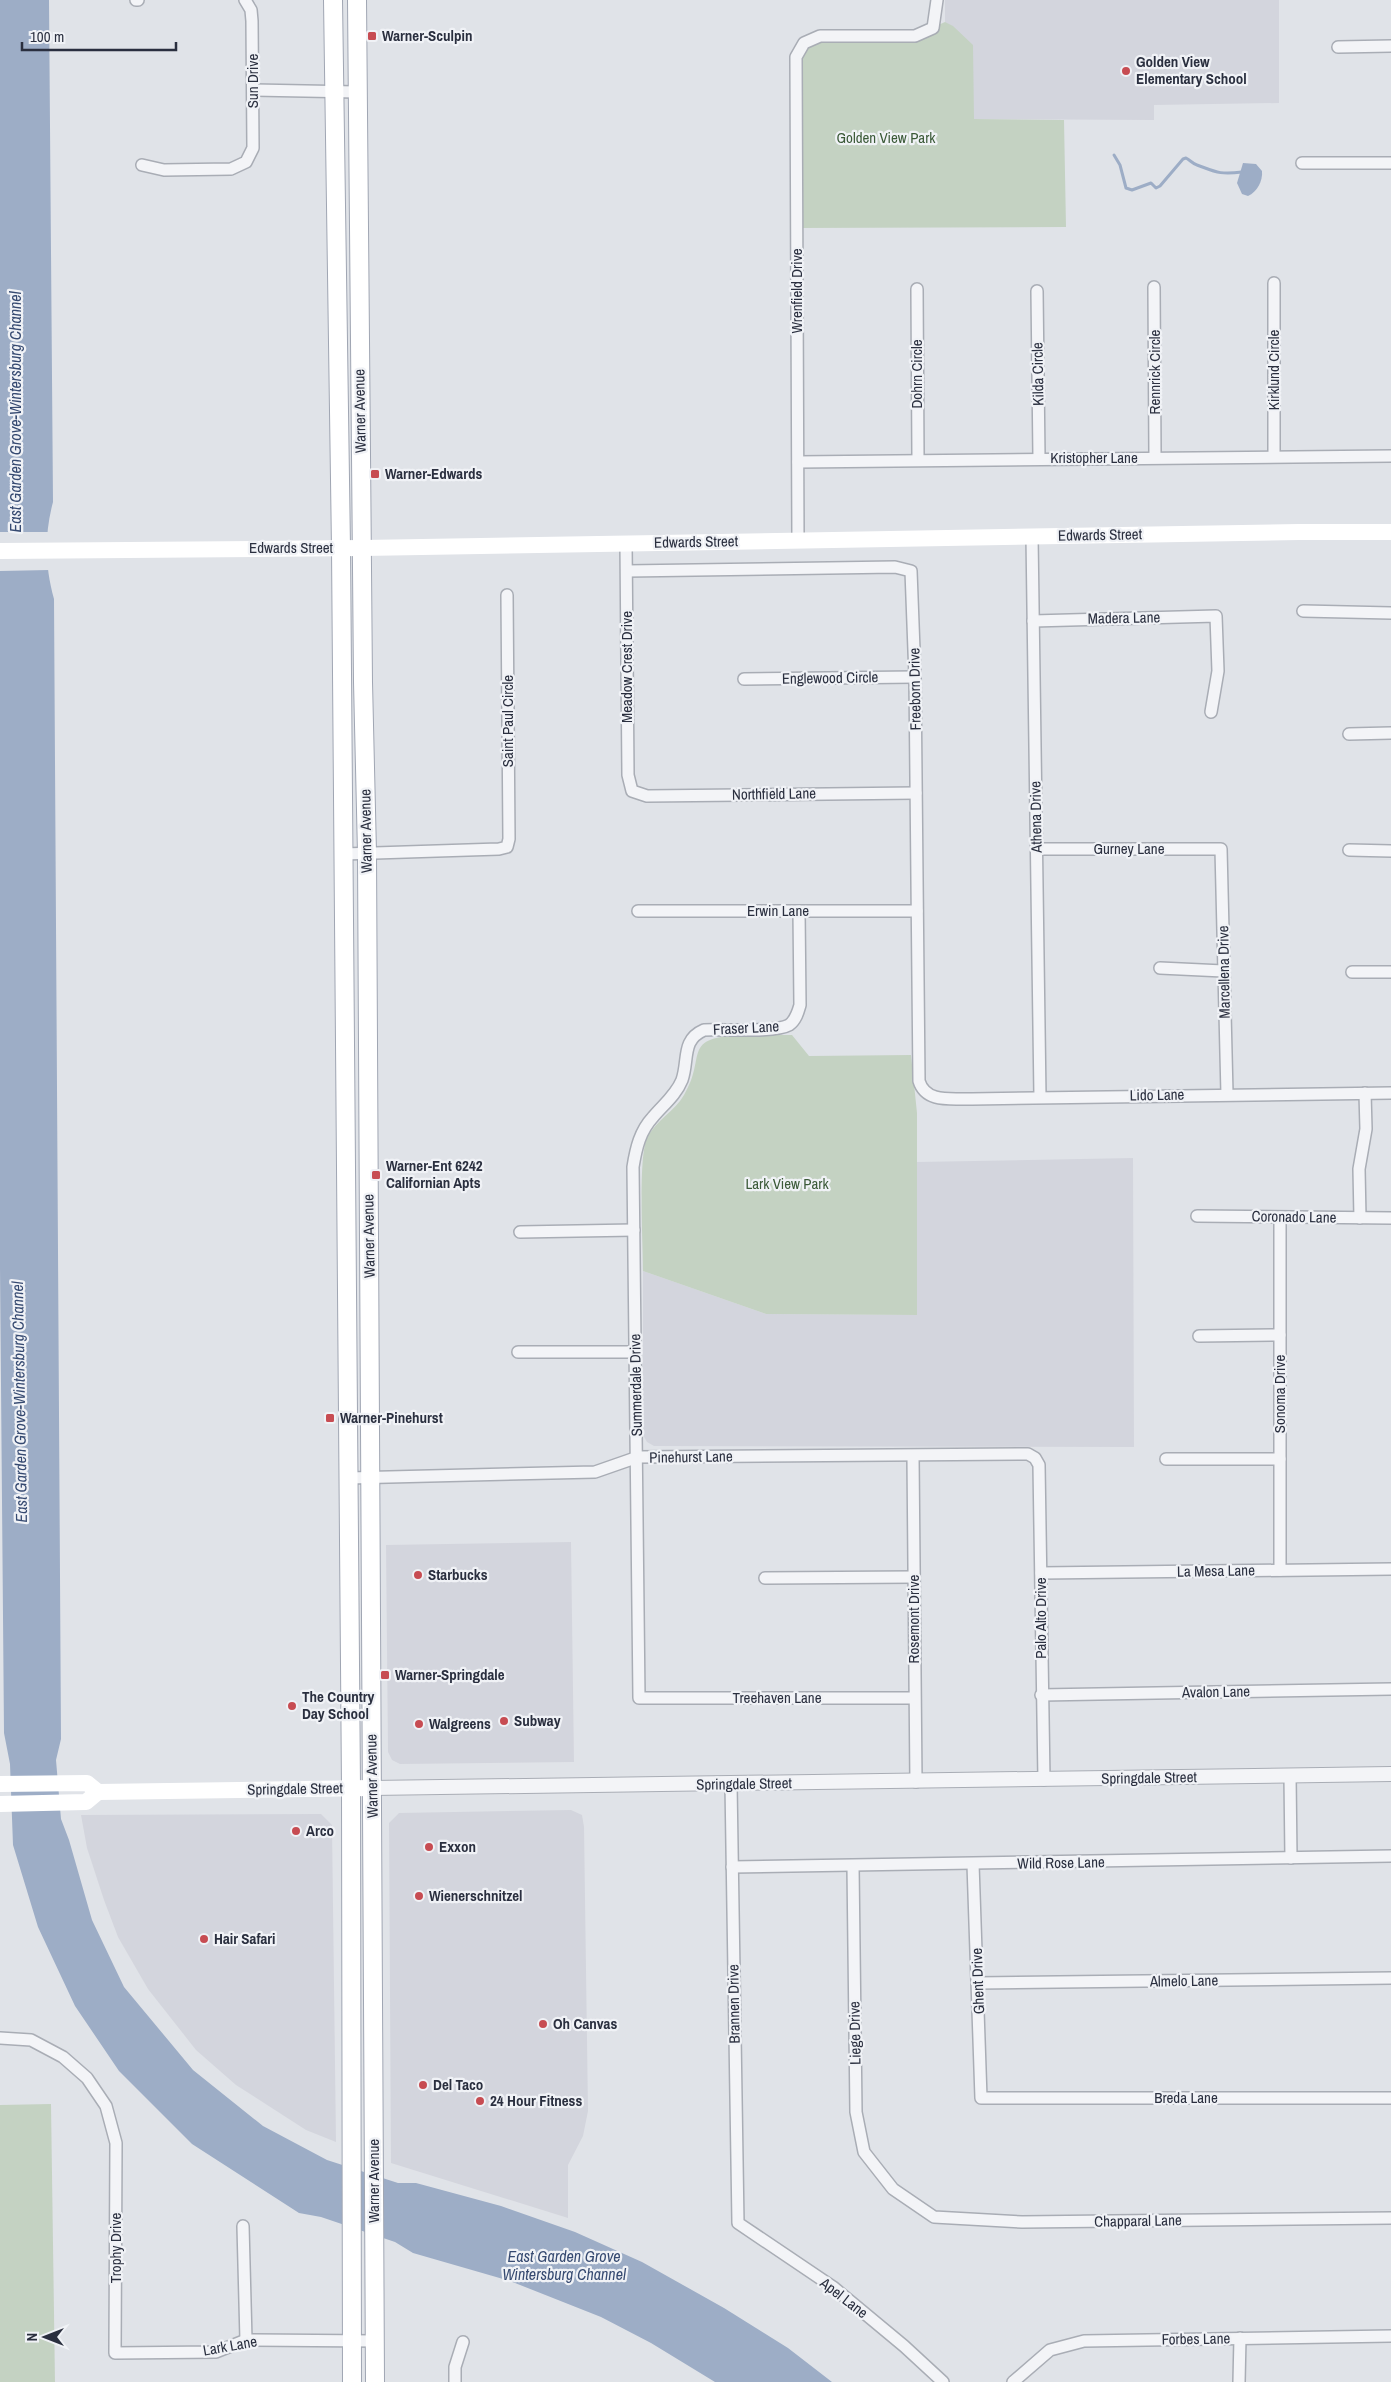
<svg xmlns="http://www.w3.org/2000/svg" width="1391" height="2382" font-family="'Archivo Narrow',sans-serif">
  <rect width="100%" height="100%" fill="#e0e3e8"/>
  <!-- built -->
  <g fill="#d3d5dd">
    <path d="M945,0H1279V103L1154,105V120L973,119L945,22Z"/>
    <path d="M1133,1158L1134,1447L654,1446L647,1442L643,1435V1271L766,1314L917,1315V1162Z"/>
    <path d="M571,1542L574,1762L400,1764L392,1760L388,1752L386,1545Z"/>
    <path d="M571,1810L582,1815L584,1827L588,2111L583,2136L568,2165V2218L391,2163L389,1823L399,1813Z"/>
    <path d="M321,1814L332,1825L336,2142L306,2130L236,2085L196,2050L148,1989L118,1937L104,1900L87,1848L81,1815Z"/>
  </g>
  <!-- green -->
  <g fill="#c4d2c2">
    <path d="M945,22L953,26L973,45L974,119L1064,120L1066,227L796,228V57L804,43C843,39 911,39 945,22Z"/>
    <path d="M737,1035H792L809,1056L911,1055L917,1113V1315L766,1314L643,1271C643,1244 638,1158 647,1138C656,1120 675,1111 684,1095C707,1057 681,1039 737,1035Z"/>
    <path d="M51,2104L55,2382H0V2105Z"/>
  </g>
  <!-- water -->
  <g fill="#9dadc6">
    <path d="M0,0H49L53,502C44,536 45,566 54,599L61,1739L56,1760L61,1819L69,1840L92,1920L124,1987L193,2070L263,2126L327,2160L398,2183H416L501,2206L575,2232L642,2262L724,2308L788,2348L832,2382H715L651,2343L601,2317L510,2281L413,2253L395,2242L321,2217L299,2213L192,2144L119,2071L75,2006L38,1927L13,1845L10,1764L4,1733L0,1267Z"/>
    <path d="M1243,163L1256,164L1262,171C1263,181 1257,192 1248,196L1242,194L1237,183Z"/>
  </g>
  <!-- pier -->
  <path fill="#e0e3e8" d="M0,532H49V570L0,571Z"/>
  <g fill="none" stroke-linecap="round" stroke-linejoin="round">
    <!-- stream -->
    <path stroke="#9dadc6" stroke-width="3" d="M1114,155L1120,165L1126,188L1132,190L1151,183L1156,188L1160,186L1183,159L1186,158C1190,160 1193,164 1197,165C1216,172 1220,175 1242,172"/>
    <defs>
      <g id="minor">
        <path d="M136,0H138"/>
        <path d="M1338,47L1391,46"/>
        <path d="M253,90L356,92"/>
        <path d="M1302,163H1391"/>
        <path d="M142,165L164,170L231,169L246,162L253,148L252,21L251,10L245,0"/>
        <path d="M1154,287L1155,457"/>
        <path d="M917,289L918,459"/>
        <path d="M1037,291L1039,458"/>
        <path d="M1274,456V283"/>
        <path d="M798,462L1391,456"/>
        <path d="M1032,536L1040,1097"/>
        <path d="M798,541L796,57L804,43L820,36H915L933,28L937,0"/>
        <path d="M626,543L628,775L632,791L647,796L916,793"/>
        <path d="M627,571L895,567L911,571L915,677L919,1081C926,1104 953,1098 972,1099L1391,1093"/>
        <path d="M1303,611L1391,613"/>
        <path d="M1033,621L1216,616L1218,671L1211,712"/>
        <path d="M744,679L915,677"/>
        <path d="M1349,734L1391,733"/>
        <path d="M1037,849H1221L1227,1094"/>
        <path d="M1349,850L1391,851"/>
        <path d="M344,854L499,849L507,847L509,839L507,595"/>
        <path d="M638,911H917"/>
        <path d="M799,911L800,1005C798,1012 796,1020 789,1025C775,1033 723,1029 704,1030C681,1040 689,1060 682,1080C676,1095 663,1105 653,1117C640,1131 636,1148 633,1167L639,1698H914"/>
        <path d="M1160,968L1223,971"/>
        <path d="M1352,972H1391"/>
        <path d="M1197,1216L1391,1218"/>
        <path d="M1360,1218L1359,1169L1366,1129L1365,1093"/>
        <path d="M520,1232L634,1230"/>
        <path d="M1199,1336L1280,1335"/>
        <path d="M518,1352H635"/>
        <path d="M913,1456L916,1782"/>
        <path d="M1166,1459H1280"/>
        <path d="M349,1478L595,1472L638,1457L1028,1454L1035,1458L1039,1465L1044,1780"/>
        <path d="M1280,1570V1217"/>
        <path d="M1041,1573L1391,1569"/>
        <path d="M765,1578L914,1577"/>
        <path d="M1041,1695L1391,1689"/>
        <path d="M1290,1776L1291,1858"/>
        <path d="M731,1784L738,2223L833,2287L904,2346L943,2382"/>
        <path d="M973,1864L981,2098H1391"/>
        <path d="M853,1866L856,2112L864,2152L893,2189L934,2217L1022,2222L1391,2218"/>
        <path d="M732,1867L1391,1856"/>
        <path d="M978,1983L1391,1978"/>
        <path d="M0,2038L31,2040L63,2057L87,2078L106,2106L116,2143L115,2353L216,2352L246,2340L375,2341"/>
        <path d="M243,2226L246,2340"/>
        <path d="M455,2382V2367L463,2342"/>
        <path d="M1013,2382L1050,2350L1084,2341L1391,2336"/>
        <path d="M1239,2382L1240,2338"/>
      </g>
      <path id="tertiary" d="M372,1788L1391,1774"/>
      <g id="primary">
        <path d="M333,0L341,548L351,1788L352,2382"/>
        <path d="M357,0L363,682L367,853L375,2382"/>
      </g>
    </defs>
    <!-- minor casing -->
    <use href="#minor" stroke="#a9adb5" stroke-width="14"/>
    <!-- tertiary casing -->
    <use href="#tertiary" stroke="#a9adb5" stroke-width="16"/>
    <!-- primary casing -->
    <use href="#primary" stroke="#a0a6b3" stroke-width="20"/>
    <!-- minor -->
    <use href="#minor" stroke="#f3f4f7" stroke-width="11"/>
    <!-- tertiary -->
    <use href="#tertiary" stroke="#f3f4f7" stroke-width="14"/>
    <!-- secondary -->
    <g stroke="#fff" stroke-width="16">
      <path d="M0,551L363,548L1299,532H1391"/>
      <path d="M0,1784L87,1783L98,1792L372,1788"/>
      <path d="M0,1804L86,1802L98,1792"/>
    </g>
    <!-- primary -->
    <use href="#primary" stroke="#fff" stroke-width="18"/>
  </g>
  <!-- markers -->
  <g fill="#c74c52" stroke="#f0f2f6" stroke-width="2">
    <rect x="367" y="31" width="10" height="10" rx="2.5"/>
    <circle cx="1126" cy="71" r="5"/>
    <rect x="370" y="469" width="10" height="10" rx="2.5"/>
    <rect x="371" y="1170" width="10" height="10" rx="2.5"/>
    <rect x="325" y="1413" width="10" height="10" rx="2.5"/>
    <circle cx="418" cy="1575" r="5"/>
    <rect x="380" y="1670" width="10" height="10" rx="2.5"/>
    <circle cx="292" cy="1706" r="5"/>
    <circle cx="504" cy="1721" r="5"/>
    <circle cx="419" cy="1724" r="5"/>
    <circle cx="296" cy="1831" r="5"/>
    <circle cx="429" cy="1847" r="5"/>
    <circle cx="419" cy="1896" r="5"/>
    <circle cx="204" cy="1939" r="5"/>
    <circle cx="543" cy="2024" r="5"/>
    <circle cx="423" cy="2085" r="5"/>
    <circle cx="480" cy="2101" r="5"/>
  </g>
  <g text-anchor="middle" stroke-width="4.5" stroke-linejoin="round" paint-order="stroke">
    <!-- poi labels -->
    <g font-size="15" font-weight="bold" fill="#2a2f3f" stroke="#f0f2f6" text-anchor="start">
      <text x="382" y="41">Warner-Sculpin</text>
      <text x="1136" y="67">Golden View<tspan x="1136" dy="17">Elementary School</tspan></text>
      <text x="385" y="479">Warner-Edwards</text>
      <text x="386" y="1171">Warner-Ent 6242<tspan x="386" dy="17">Californian Apts</tspan></text>
      <text x="340" y="1423">Warner-Pinehurst</text>
      <text x="428" y="1580">Starbucks</text>
      <text x="395" y="1680">Warner-Springdale</text>
      <text x="302" y="1702">The Country<tspan x="302" dy="17">Day School</tspan></text>
      <text x="514" y="1726">Subway</text>
      <text x="429" y="1729">Walgreens</text>
      <text x="306" y="1836">Arco</text>
      <text x="439" y="1852">Exxon</text>
      <text x="429" y="1901">Wienerschnitzel</text>
      <text x="214" y="1944">Hair Safari</text>
      <text x="553" y="2029">Oh Canvas</text>
      <text x="433" y="2090">Del Taco</text>
      <text x="490" y="2106">24 Hour Fitness</text>
    </g>
    <!-- street labels -->
    <g font-size="15" fill="#2a2f3f" stroke="#f0f2f6">
      <text transform="translate(253 81) rotate(-90)" y="5">Sun Drive</text>
      <text transform="translate(797 291) rotate(-90)" y="5">Wrenfield Drive</text>
      <text transform="translate(1274 370) rotate(-90)" y="5">Kirklund Circle</text>
      <text transform="translate(1155 372) rotate(-90)" y="5">Rennrick Circle</text>
      <text transform="translate(917 374) rotate(-90)" y="5">Dohrn Circle</text>
      <text transform="translate(1038 374) rotate(-91)" y="5">Kilda Circle</text>
      <text transform="translate(360 411) rotate(-91)" y="5">Warner Avenue</text>
      <text x="1094" y="463">Kristopher Lane</text>
      <text transform="translate(1100 535) rotate(-1)" y="5">Edwards Street</text>
      <text transform="translate(696 542) rotate(-1)" y="5">Edwards Street</text>
      <text x="291" y="553">Edwards Street</text>
      <text transform="translate(1124 618) rotate(-1)" y="5">Madera Lane</text>
      <text transform="translate(627 667) rotate(-90)" y="5">Meadow Crest Drive</text>
      <text transform="translate(830 678) rotate(-1)" y="5">Englewood Circle</text>
      <text transform="translate(915 689) rotate(-91)" y="5">Freeborn Drive</text>
      <text transform="translate(508 721) rotate(-90)" y="5">Saint Paul Circle</text>
      <text transform="translate(774 794) rotate(-1)" y="5">Northfield Lane</text>
      <text transform="translate(1036 817) rotate(-91)" y="5">Athena Drive</text>
      <text transform="translate(366 831) rotate(-91)" y="5">Warner Avenue</text>
      <text x="1129" y="854">Gurney Lane</text>
      <text x="778" y="916">Erwin Lane</text>
      <text transform="translate(1224 972) rotate(-91)" y="5">Marcellena Drive</text>
      <text transform="translate(746 1028) rotate(-3)" y="5">Fraser Lane</text>
      <text transform="translate(1157 1095) rotate(-1)" y="5">Lido Lane</text>
      <text transform="translate(1294 1217) rotate(1)" y="5">Coronado Lane</text>
      <text transform="translate(369 1236) rotate(-91)" y="5">Warner Avenue</text>
      <text transform="translate(636 1385) rotate(-91)" y="5">Summerdale Drive</text>
      <text transform="translate(1280 1394) rotate(-90)" y="5">Sonoma Drive</text>
      <text transform="translate(691 1457) rotate(-1)" y="5">Pinehurst Lane</text>
      <text transform="translate(1216 1571) rotate(-1)" y="5">La Mesa Lane</text>
      <text transform="translate(1041 1618) rotate(-90)" y="5">Palo Alto Drive</text>
      <text transform="translate(914 1619) rotate(-90)" y="5">Rosemont Drive</text>
      <text transform="translate(1216 1692) rotate(-1)" y="5">Avalon Lane</text>
      <text x="777" y="1703">Treehaven Lane</text>
      <text transform="translate(372 1776) rotate(-91)" y="5">Warner Avenue</text>
      <text transform="translate(1149 1778) rotate(-1)" y="5">Springdale Street</text>
      <text transform="translate(744 1784) rotate(-1)" y="5">Springdale Street</text>
      <text transform="translate(295 1789) rotate(-1)" y="5">Springdale Street</text>
      <text transform="translate(1061 1863) rotate(-1)" y="5">Wild Rose Lane</text>
      <text transform="translate(978 1981) rotate(-92)" y="5">Ghent Drive</text>
      <text transform="translate(1184 1981) rotate(-1)" y="5">Almelo Lane</text>
      <text transform="translate(734 2004) rotate(-91)" y="5">Brannen Drive</text>
      <text transform="translate(855 2033) rotate(-91)" y="5">Liege Drive</text>
      <text x="1186" y="2103">Breda Lane</text>
      <text transform="translate(374 2181) rotate(-90)" y="5">Warner Avenue</text>
      <text transform="translate(1138 2221) rotate(-1)" y="5">Chapparal Lane</text>
      <text transform="translate(116 2248) rotate(-90)" y="5">Trophy Drive</text>
      <text transform="translate(844 2298) rotate(38)" y="5">Apel Lane</text>
      <text transform="translate(1196 2339) rotate(-1)" y="5">Forbes Lane</text>
      <text transform="translate(230 2346) rotate(-10)" y="5">Lark Lane</text>
    </g>
    <!-- park labels -->
    <g font-size="15" fill="#3b5a38" stroke="#f0f2f6">
      <text x="886" y="143">Golden View Park</text>
      <text x="787" y="1189">Lark View Park</text>
    </g>
    <!-- water labels -->
    <g font-size="16" font-style="italic" fill="#364a71" stroke="#f0f2f6">
      <text transform="translate(15 412) rotate(-90)" y="6">East Garden Grove-Wintersburg Channel</text>
      <text transform="translate(19 1402) rotate(-91)" y="6">East Garden Grove-Wintersburg Channel</text>
      <text x="564" y="2262">East Garden Grove<tspan x="564" dy="18">Wintersburg Channel</tspan></text>
    </g>
  </g>
  <!-- north arrow -->
  <g transform="translate(45 2337) rotate(270)" stroke="#f0f2f6" stroke-width="4" paint-order="stroke">
  <path d="M0-4L9 19L0 12L-9 19Z" fill="#2a2f3f"/>
  <text y="-8" font-size="14" font-weight="bold" text-anchor="middle" fill="#2a2f3f">N</text>
  </g>
  <!-- scale -->
  <path d="M22 42v8h154v-8" fill="none" stroke="#2a2f3f" stroke-width="2.5"/>
  <text x="30" y="42" font-size="15" fill="#2a2f3f" stroke="#f0f2f6" stroke-width="4" paint-order="stroke">100 m</text>
</svg>
